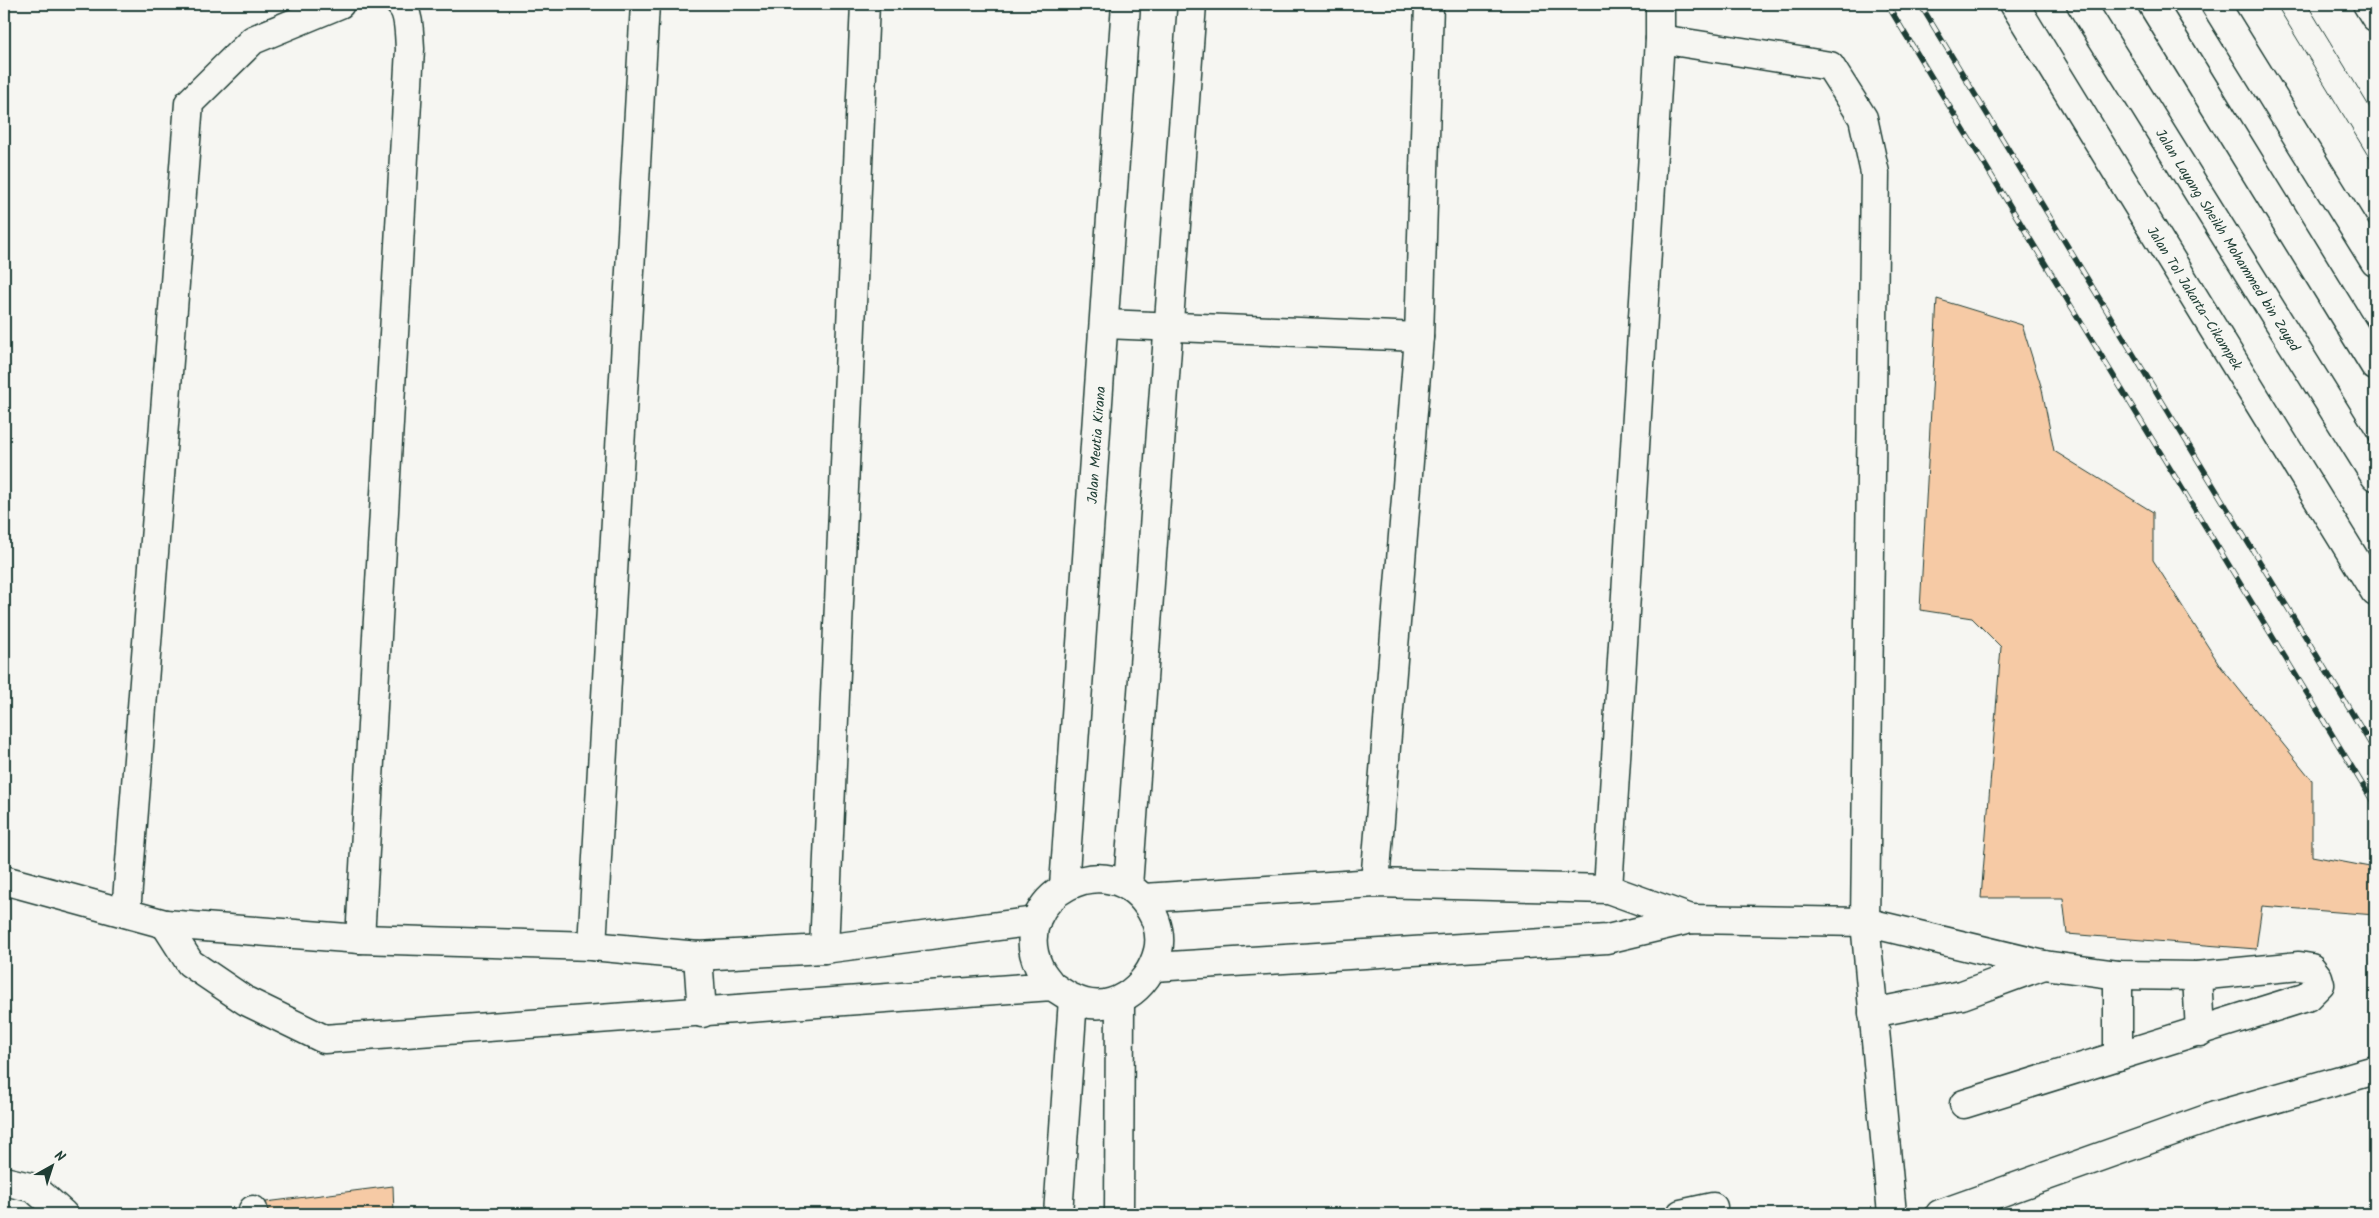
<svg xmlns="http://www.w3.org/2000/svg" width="2379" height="1218" font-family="Kalam,sans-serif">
  <rect width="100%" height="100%" fill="#f6f6f2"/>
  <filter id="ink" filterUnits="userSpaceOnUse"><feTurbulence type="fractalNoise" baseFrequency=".02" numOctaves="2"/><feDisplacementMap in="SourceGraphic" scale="10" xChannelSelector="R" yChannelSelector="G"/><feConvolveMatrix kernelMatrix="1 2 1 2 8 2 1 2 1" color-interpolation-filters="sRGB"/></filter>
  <g filter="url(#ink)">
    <!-- building -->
    <g fill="#f6caa5" stroke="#1f3d34">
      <path d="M1937,299L2022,325L2042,389L2054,451L2153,512V560L2221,667L2312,780V856L2375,868V915L2262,906L2256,949L2067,934L2063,898H1981L2001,647L1972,618L1920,610Z"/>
      <path d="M393,1186L394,1214H266V1202Z"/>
    </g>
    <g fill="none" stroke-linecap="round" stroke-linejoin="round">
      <defs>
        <g id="minor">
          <path d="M2367,4L2375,17"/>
          <path d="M1660,39L1830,66L1863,118L1875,173L1865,922L1892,1214"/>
          <path d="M1105,324L1419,337"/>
          <path d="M4,880L165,924L360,939L592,946L698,956L824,949L1036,921"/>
          <path d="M1375,883L1419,337L1429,4"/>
          <path d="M1064,886L1126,4"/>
          <path d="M1128,886L1192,4"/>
          <path d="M1608,889L1660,39V4"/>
          <path d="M1144,898L1375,883L1608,889L1691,919"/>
          <path d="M126,913L189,103L253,40L340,4"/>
          <path d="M165,924L190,963L246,1001L324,1039L1052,986C1059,990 1065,995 1072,998C1110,1018 1149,988 1158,951C1161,938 1158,923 1151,911C1111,840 1006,897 1039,967C1042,974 1048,980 1052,986"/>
          <path d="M360,939L410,49C409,37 410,13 400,4"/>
          <path d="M592,946L645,4"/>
          <path d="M824,949L865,4"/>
          <path d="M698,956L702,1013"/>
          <path d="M1154,967L1607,939L1691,919L1865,922L2044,965L2118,975L2197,976L2299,966L2311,968L2318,977L2320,984L2307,997L1964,1104"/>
          <path d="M2118,975V1056"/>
          <path d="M2197,976L2200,1032"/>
          <path d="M1873,1013L1962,995L2044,965"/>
          <path d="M4,1181L34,1188L63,1214"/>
          <path d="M253,1210V1214"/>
          <path d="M1058,1214L1073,999"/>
          <path d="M1119,1214L1120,1000"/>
          <path d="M1681,1214L1713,1207"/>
        </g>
        <g id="highway">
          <path d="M2014,4L2375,592"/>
          <path d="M2081,4L2375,476"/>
          <path d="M2152,4L2375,366"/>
          <path d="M2215,4L2375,262"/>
          <path d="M1940,1214L2215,1116L2375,1070"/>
        </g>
      </defs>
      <!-- minor casing -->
      <use href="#minor" stroke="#1f3d34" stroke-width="31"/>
      <!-- highway casing -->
      <use href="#highway" stroke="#1f3d34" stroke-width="31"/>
      <!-- minor -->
      <use href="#minor" stroke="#f6f6f2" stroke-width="28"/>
      <!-- highway -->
      <use href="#highway" stroke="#f6f6f2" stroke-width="28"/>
      <!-- tram -->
      <g stroke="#1f3d34" stroke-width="1">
        <path d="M2276,4L2375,167"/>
        <path d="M2307,4L2375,116"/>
      </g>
      <defs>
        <g id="rail">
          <path d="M1887,4L2375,805"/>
          <path d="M1920,4L2375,751"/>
        </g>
      </defs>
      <!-- rail casing -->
      <use href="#rail" stroke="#1f3d34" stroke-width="5.5"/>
      <!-- rail -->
      <use href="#rail" stroke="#f6f6f2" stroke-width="4" stroke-dasharray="11" stroke-linecap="butt"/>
    </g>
  </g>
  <g text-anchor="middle" stroke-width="4" stroke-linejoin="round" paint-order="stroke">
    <!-- street labels -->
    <g font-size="14" fill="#1f3d34" stroke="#f6f6f2">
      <text transform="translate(2228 240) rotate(58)" y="5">Jalan Layang Sheikh Mohammed bin Zayed</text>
      <text transform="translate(2195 298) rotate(58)" y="5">Jalan Tol Jakarta–Cikampek</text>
      <text transform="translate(1096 445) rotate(-86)" y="5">Jalan Meutia Kirana</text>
    </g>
  </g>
  <!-- margin -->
  <rect width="2379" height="1218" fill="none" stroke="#f6f6f2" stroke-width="20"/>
  <rect x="10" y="10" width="2359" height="1198" fill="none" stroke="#1f3d34" stroke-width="2" filter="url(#ink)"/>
  <!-- north arrow -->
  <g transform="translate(52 1166) rotate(39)" stroke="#f6f6f2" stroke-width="4" paint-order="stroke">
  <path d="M0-4L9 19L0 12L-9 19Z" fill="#1f3d34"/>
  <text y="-8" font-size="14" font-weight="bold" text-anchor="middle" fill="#1f3d34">N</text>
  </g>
</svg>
